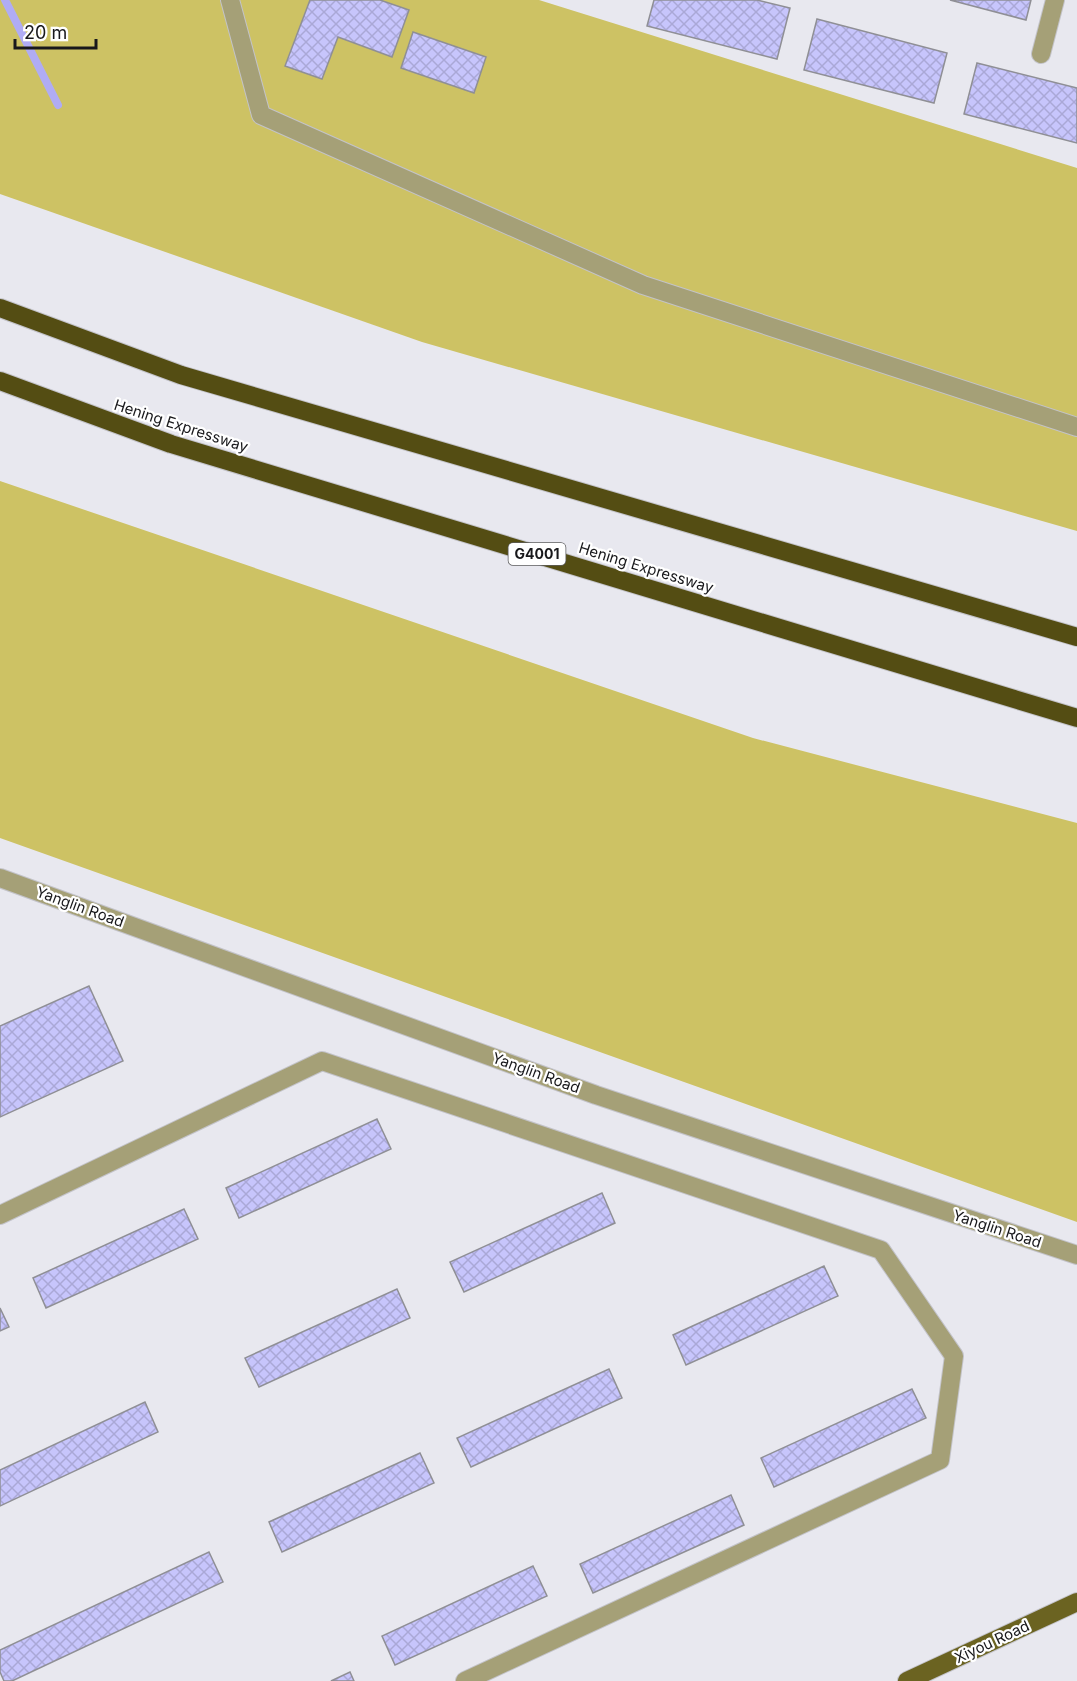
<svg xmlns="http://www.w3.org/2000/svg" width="1077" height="1681" font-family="Inter,sans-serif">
  <defs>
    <pattern id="building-cross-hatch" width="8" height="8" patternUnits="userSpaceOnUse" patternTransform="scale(1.5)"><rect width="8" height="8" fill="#c7c5fc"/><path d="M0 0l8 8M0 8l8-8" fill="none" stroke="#aaa8d7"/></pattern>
  </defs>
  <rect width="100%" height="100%" fill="#e8e8ef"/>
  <!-- grass -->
  <g fill="#cdc264">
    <path d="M0,0H539L1077,168V531L422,342L0,194Z"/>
    <path d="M0,481L753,738L1077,823V1222L0,838Z"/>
  </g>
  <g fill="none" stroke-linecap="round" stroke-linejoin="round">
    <!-- stream -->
    <path stroke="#b0acf4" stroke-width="8" d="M5,0L58,105"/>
  </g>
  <!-- building -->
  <g fill="url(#building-cross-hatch)" stroke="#8f8f95" stroke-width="1.5">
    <path d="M310,0H380L409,10L392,57L338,37L322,79L285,66Z"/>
    <path d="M654,0H757L790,8L777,59L647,26Z"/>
    <path d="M950,0H1031L1026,20Z"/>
    <path d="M817,19L947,53L934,103L804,70Z"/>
    <path d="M413,32L486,57L474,93L401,68Z"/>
    <path d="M977,63L1077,88V143L964,114Z"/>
    <path d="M89,986L123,1061L0,1117V1026Z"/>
    <path d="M377,1119L391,1149L239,1218L226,1188Z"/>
    <path d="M602,1193L615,1223L464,1292L450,1262Z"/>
    <path d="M184,1209L198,1239L46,1308L33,1278Z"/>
    <path d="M824,1266L838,1296L686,1365L673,1335Z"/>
    <path d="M397,1289L410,1318L259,1387L245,1358Z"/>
    <path d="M0,1308L9,1327L0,1331Z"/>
    <path d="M609,1369L622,1398L471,1467L457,1438Z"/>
    <path d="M912,1389L926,1418L774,1487L761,1458Z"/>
    <path d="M145,1402L158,1432L0,1506V1470Z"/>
    <path d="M420,1453L434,1483L282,1552L269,1522Z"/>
    <path d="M731,1495L744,1525L593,1593L580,1564Z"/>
    <path d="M209,1552L223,1582L12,1681H4L0,1672V1650Z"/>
    <path d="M533,1566L547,1596L395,1665L382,1636Z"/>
    <path d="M350,1672L354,1681H331Z"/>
  </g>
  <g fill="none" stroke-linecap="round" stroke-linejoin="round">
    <defs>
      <g id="minor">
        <path d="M230,0L261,115L643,285L1077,427"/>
        <path d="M1041,54L1055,0"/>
        <path d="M0,878L596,1095L1077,1255"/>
        <path d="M0,1215L322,1061L881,1250L954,1356L940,1460L465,1681"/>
      </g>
      <path id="major" d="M907,1681L1077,1602"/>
      <g id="highway">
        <path d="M0,308L181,375L1077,637"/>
        <path d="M0,381L171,444L1077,718"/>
      </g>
    </defs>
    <!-- minor casing -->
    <use href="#minor" stroke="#c3c3c9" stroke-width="20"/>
    <!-- major casing -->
    <use href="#major" stroke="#c3c3c9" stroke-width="20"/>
    <!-- highway casing -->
    <use href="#highway" stroke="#c3c3c9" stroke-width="20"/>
    <!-- minor -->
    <use href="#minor" stroke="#a5a077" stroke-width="18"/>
    <!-- major -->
    <use href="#major" stroke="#6b6321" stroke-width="18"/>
    <!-- highway -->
    <use href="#highway" stroke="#544d13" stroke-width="18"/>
  </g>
  <g text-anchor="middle" stroke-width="4.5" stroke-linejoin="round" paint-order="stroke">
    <!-- shield labels -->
    <rect fill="#fff" stroke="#5d5d5f" stroke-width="1.5" x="508.5" y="543" width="57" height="22" rx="4.5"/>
    <g font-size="14" font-weight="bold" fill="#18181b">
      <text x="537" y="559">G4001</text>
    </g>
    <!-- street labels -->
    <g font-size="15" fill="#18181b" stroke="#fff">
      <text transform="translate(181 426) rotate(18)" y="5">Hening Expressway</text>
      <text transform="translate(646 568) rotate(17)" y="5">Hening Expressway</text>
      <text transform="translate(80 907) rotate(20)" y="5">Yanglin Road</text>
      <text transform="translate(536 1073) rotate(20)" y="5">Yanglin Road</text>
      <text transform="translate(997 1229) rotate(18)" y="5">Yanglin Road</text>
      <text transform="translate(992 1642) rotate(-25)" y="5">Xiyou Road</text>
    </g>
  </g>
  <!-- scale -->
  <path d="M15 39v9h81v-9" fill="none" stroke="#18181b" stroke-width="3"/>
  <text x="24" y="39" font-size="18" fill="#18181b" stroke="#ffffff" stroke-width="4.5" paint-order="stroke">20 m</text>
</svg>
